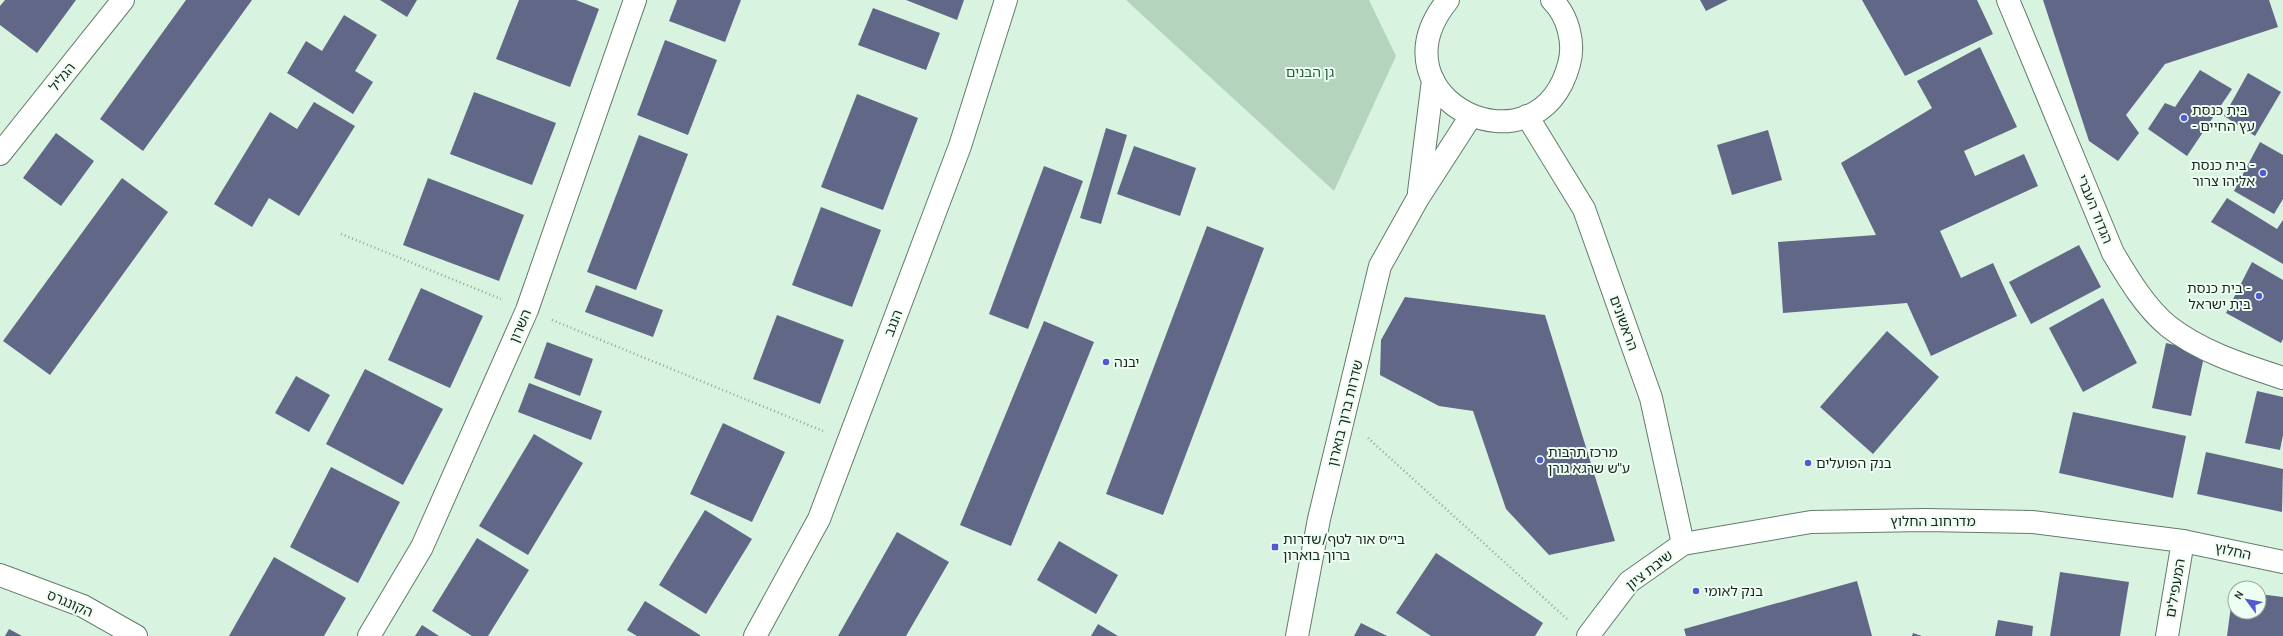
<svg xmlns="http://www.w3.org/2000/svg" width="2283" height="636" font-family="Karla,'Noto Sans Hebrew',sans-serif">
  <rect width="100%" height="100%" fill="#d8f4e0"/>
  <!-- green -->
  <path fill="#b4d4be" d="M1126,0H1369L1396,56L1334,191Z"/>
  <!-- building -->
  <g fill="#616786">
    <path d="M5,0H76L37,53L0,25V6Z"/>
    <path d="M186,0H252L143,151L100,119Z"/>
    <path d="M380,0H417L407,17Z"/>
    <path d="M519,0H576L599,9L570,87L496,59Z"/>
    <path d="M677,0H741L725,42L669,21Z"/>
    <path d="M906,0H964L957,20Z"/>
    <path d="M1700,0H1728L1706,11Z"/>
    <path d="M1862,0H1977L1993,34L1905,76Z"/>
    <path d="M2043,0H2269L2278,27L2165,64L2126,115L2139,133L2118,161L2089,141Z"/>
    <path d="M873,8L940,33L926,70L858,45Z"/>
    <path d="M344,15L377,35L355,71L373,82L353,114L287,73L306,41L322,51Z"/>
    <path d="M665,40L717,60L688,135L637,115Z"/>
    <path d="M1980,47L2017,127L1964,151L1975,176L2024,154L2038,186L1940,231L1961,278L1993,263L2017,316L1931,356L1907,303L1783,313L1778,242L1876,235L1841,163L1932,108L1917,81Z"/>
    <path d="M2200,70L2232,89L2187,156L2148,129L2165,103L2175,107Z"/>
    <path d="M2248,73L2281,92L2255,136L2224,116Z"/>
    <path d="M474,92L556,123L532,185L450,154Z"/>
    <path d="M857,94L918,118L883,210L821,187Z"/>
    <path d="M314,102L355,126L299,216L269,198L252,227L214,204L270,112L297,129Z"/>
    <path d="M1106,128L1127,135L1101,224L1080,218Z"/>
    <path d="M1768,130L1782,180L1732,195L1717,145Z"/>
    <path d="M56,133L94,161L61,206L23,178Z"/>
    <path d="M639,135L688,154L636,290L587,272Z"/>
    <path d="M2260,142L2283,155V199L2274,214L2234,191Z"/>
    <path d="M1134,146L1196,168L1180,216L1117,194Z"/>
    <path d="M1044,166L1083,181L1028,329L989,314Z"/>
    <path d="M122,178L168,212L50,375L3,341Z"/>
    <path d="M428,178L524,215L499,281L403,245Z"/>
    <path d="M2227,198L2277,229L2283,220V264L2211,222Z"/>
    <path d="M821,207L881,230L852,307L792,285Z"/>
    <path d="M1207,226L1264,248L1163,515L1106,494Z"/>
    <path d="M2079,245L2101,287L2031,324L2009,282Z"/>
    <path d="M2252,262L2283,280V339L2281,343L2226,313Z"/>
    <path d="M596,285L663,310L653,337L585,312Z"/>
    <path d="M421,288L483,316L450,388L388,360Z"/>
    <path d="M1405,297L1545,315L1615,541L1549,555L1506,509L1473,411L1439,406L1380,375L1381,340Z"/>
    <path d="M2103,298L2137,363L2083,392L2049,328Z"/>
    <path d="M777,315L844,340L820,404L753,379Z"/>
    <path d="M1044,321L1094,342L1011,546L960,525Z"/>
    <path d="M1887,331L1939,377L1873,454L1820,407Z"/>
    <path d="M547,342L593,359L580,396L534,378Z"/>
    <path d="M2166,343L2205,352L2191,416L2152,408Z"/>
    <path d="M365,369L443,409L403,485L326,444Z"/>
    <path d="M296,376L330,395L309,432L275,413Z"/>
    <path d="M529,383L602,411L591,440L518,412Z"/>
    <path d="M2257,391L2283,397V435L2280,450L2245,443Z"/>
    <path d="M2073,412L2186,436L2173,498L2059,473Z"/>
    <path d="M723,423L785,452L752,522L690,494Z"/>
    <path d="M534,434L583,463L528,555L479,526Z"/>
    <path d="M2206,452L2283,469L2282,512L2197,494Z"/>
    <path d="M331,467L400,502L358,583L290,547Z"/>
    <path d="M705,510L752,539L706,614L659,585Z"/>
    <path d="M897,532L949,562L906,636H838Z"/>
    <path d="M477,538L529,570L488,636H472L432,611Z"/>
    <path d="M1059,541L1118,575L1096,614L1037,580Z"/>
    <path d="M1436,553L1543,623L1535,636H1431L1396,613Z"/>
    <path d="M274,557L346,598L324,636H229Z"/>
    <path d="M2060,572L2129,582L2120,636H2050Z"/>
    <path d="M1857,581L1872,636H1686L1684,629Z"/>
    <path d="M2233,591H2235V612H2259V594L2283,597V636H2227Z"/>
    <path d="M645,601L700,635V636H637L627,630Z"/>
    <path d="M1998,620L2033,626L2032,636H1995Z"/>
    <path d="M1361,623L1387,636H1354Z"/>
    <path d="M1098,624L1118,636H1091Z"/>
    <path d="M422,625L439,636H415Z"/>
    <path d="M9,629L22,636H5Z"/>
    <path d="M1913,633L1922,636H1912Z"/>
  </g>
  <g fill="none" stroke-linecap="round" stroke-linejoin="round">
    <defs>
      <g id="minor">
        <path d="M1448,0C1367,100 1539,180 1569,64C1575,43 1568,16 1552,0"/>
        <path d="M2008,0L2113,253C2128,278 2145,307 2168,326C2201,352 2243,365 2283,378"/>
        <path d="M1527,116L1584,209L1651,398L1683,544"/>
        <path d="M0,154L123,0"/>
        <path d="M1419,192L1433,80"/>
        <path d="M0,575L83,606L136,636"/>
        <path d="M369,636L422,547L527,310L635,0"/>
        <path d="M755,636L819,519L960,146L1006,0"/>
        <path d="M1297,636L1319,519L1380,266L1418,198L1471,116"/>
        <path d="M1588,636L1629,582L1683,544L1811,522L1925,520L2032,522L2183,541L2283,562"/>
        <path d="M2167,636L2183,541"/>
      </g>
    </defs>
    <!-- minor casing -->
    <use href="#minor" stroke="#627c6a" stroke-width="24"/>
    <!-- path -->
    <g stroke="#91a697" stroke-width="2.5" stroke-dasharray="1 3" stroke-linecap="butt">
      <path d="M341,234L501,299"/>
      <path d="M552,320L823,431"/>
      <path d="M1368,438L1567,619"/>
    </g>
    <!-- minor -->
    <use href="#minor" stroke="#fff" stroke-width="22"/>
  </g>
  <!-- markers -->
  <g fill="#5359d0" stroke="#edfef2" stroke-width="1.5">
    <circle cx="2184" cy="118" r="4"/>
    <circle cx="2263" cy="173" r="4"/>
    <circle cx="2259" cy="296" r="4"/>
    <circle cx="1106" cy="362" r="4"/>
    <circle cx="1540" cy="460" r="4"/>
    <circle cx="1808" cy="463" r="4"/>
    <rect x="1271" y="543" width="8" height="8" rx="2"/>
    <circle cx="1696" cy="591" r="4"/>
  </g>
  <g text-anchor="middle" stroke-width="4" stroke-linejoin="round" paint-order="stroke">
    <!-- park labels -->
    <g font-size="14" fill="#2a603f" stroke="#edfef2">
      <text x="1310" y="77">גן הבנים</text>
    </g>
    <!-- street labels -->
    <g font-size="14" fill="#1d2720" stroke="#edfef2">
      <text transform="translate(62 77) rotate(-51)" y="5">הגליל</text>
      <text transform="translate(2095 209) rotate(68)" y="5">הגדוד העברי</text>
      <text transform="translate(893 323) rotate(-69)" y="5">הנגב</text>
      <text transform="translate(1624 323) rotate(70)" y="5">הראשונים</text>
      <text transform="translate(520 326) rotate(-67)" y="5">השרון</text>
      <text transform="translate(1345 413) rotate(-76)" y="5">שדרות ברוך בוארון</text>
      <text x="1933" y="526">מדרחוב החלוץ</text>
      <text transform="translate(2233 551) rotate(12)" y="5">החלוץ</text>
      <text transform="translate(1649 570) rotate(-38)" y="5">שיבת ציון</text>
      <text transform="translate(2175 588) rotate(-80)" y="5">המעפילים</text>
      <text transform="translate(70 603) rotate(23)" y="5">הקונגרס</text>
    </g>
    <!-- poi labels -->
    <g font-size="14" fill="#1d2720" stroke="#edfef2" text-anchor="start">
      <text x="2192" y="115">בית כנסת<tspan x="2192" dy="16">- עץ החיים</tspan></text>
      <text x="2255" y="170" text-anchor="end">בית כנסת -<tspan x="2255" dy="16">אליהו צרור</tspan></text>
      <text x="2251" y="293" text-anchor="end">בית כנסת -<tspan x="2251" dy="16">בית ישראל</tspan></text>
      <text x="1114" y="367">יבנה</text>
      <text x="1548" y="457">מרכז תרבות<tspan x="1548" dy="16">ע"ש שרגא גורן</tspan></text>
      <text x="1816" y="468">בנק הפועלים</text>
      <text x="1283" y="544">בי״ס אור לטף/שדרות<tspan x="1283" dy="16">ברוך בוארון</tspan></text>
      <text x="1704" y="596">בנק לאומי</text>
    </g>
  </g>
  <!-- north arrow -->
  <g transform="translate(2247 600) rotate(302)"><circle r="19" fill="#edfef2" stroke="#9aa89e"/>
  <path d="M0-3L7 15L0 10L-7 15Z" fill="#5359d0"/>
  <text y="-6" font-size="11" font-weight="bold" text-anchor="middle" fill="#1d2720">N</text>
  </g>
</svg>
